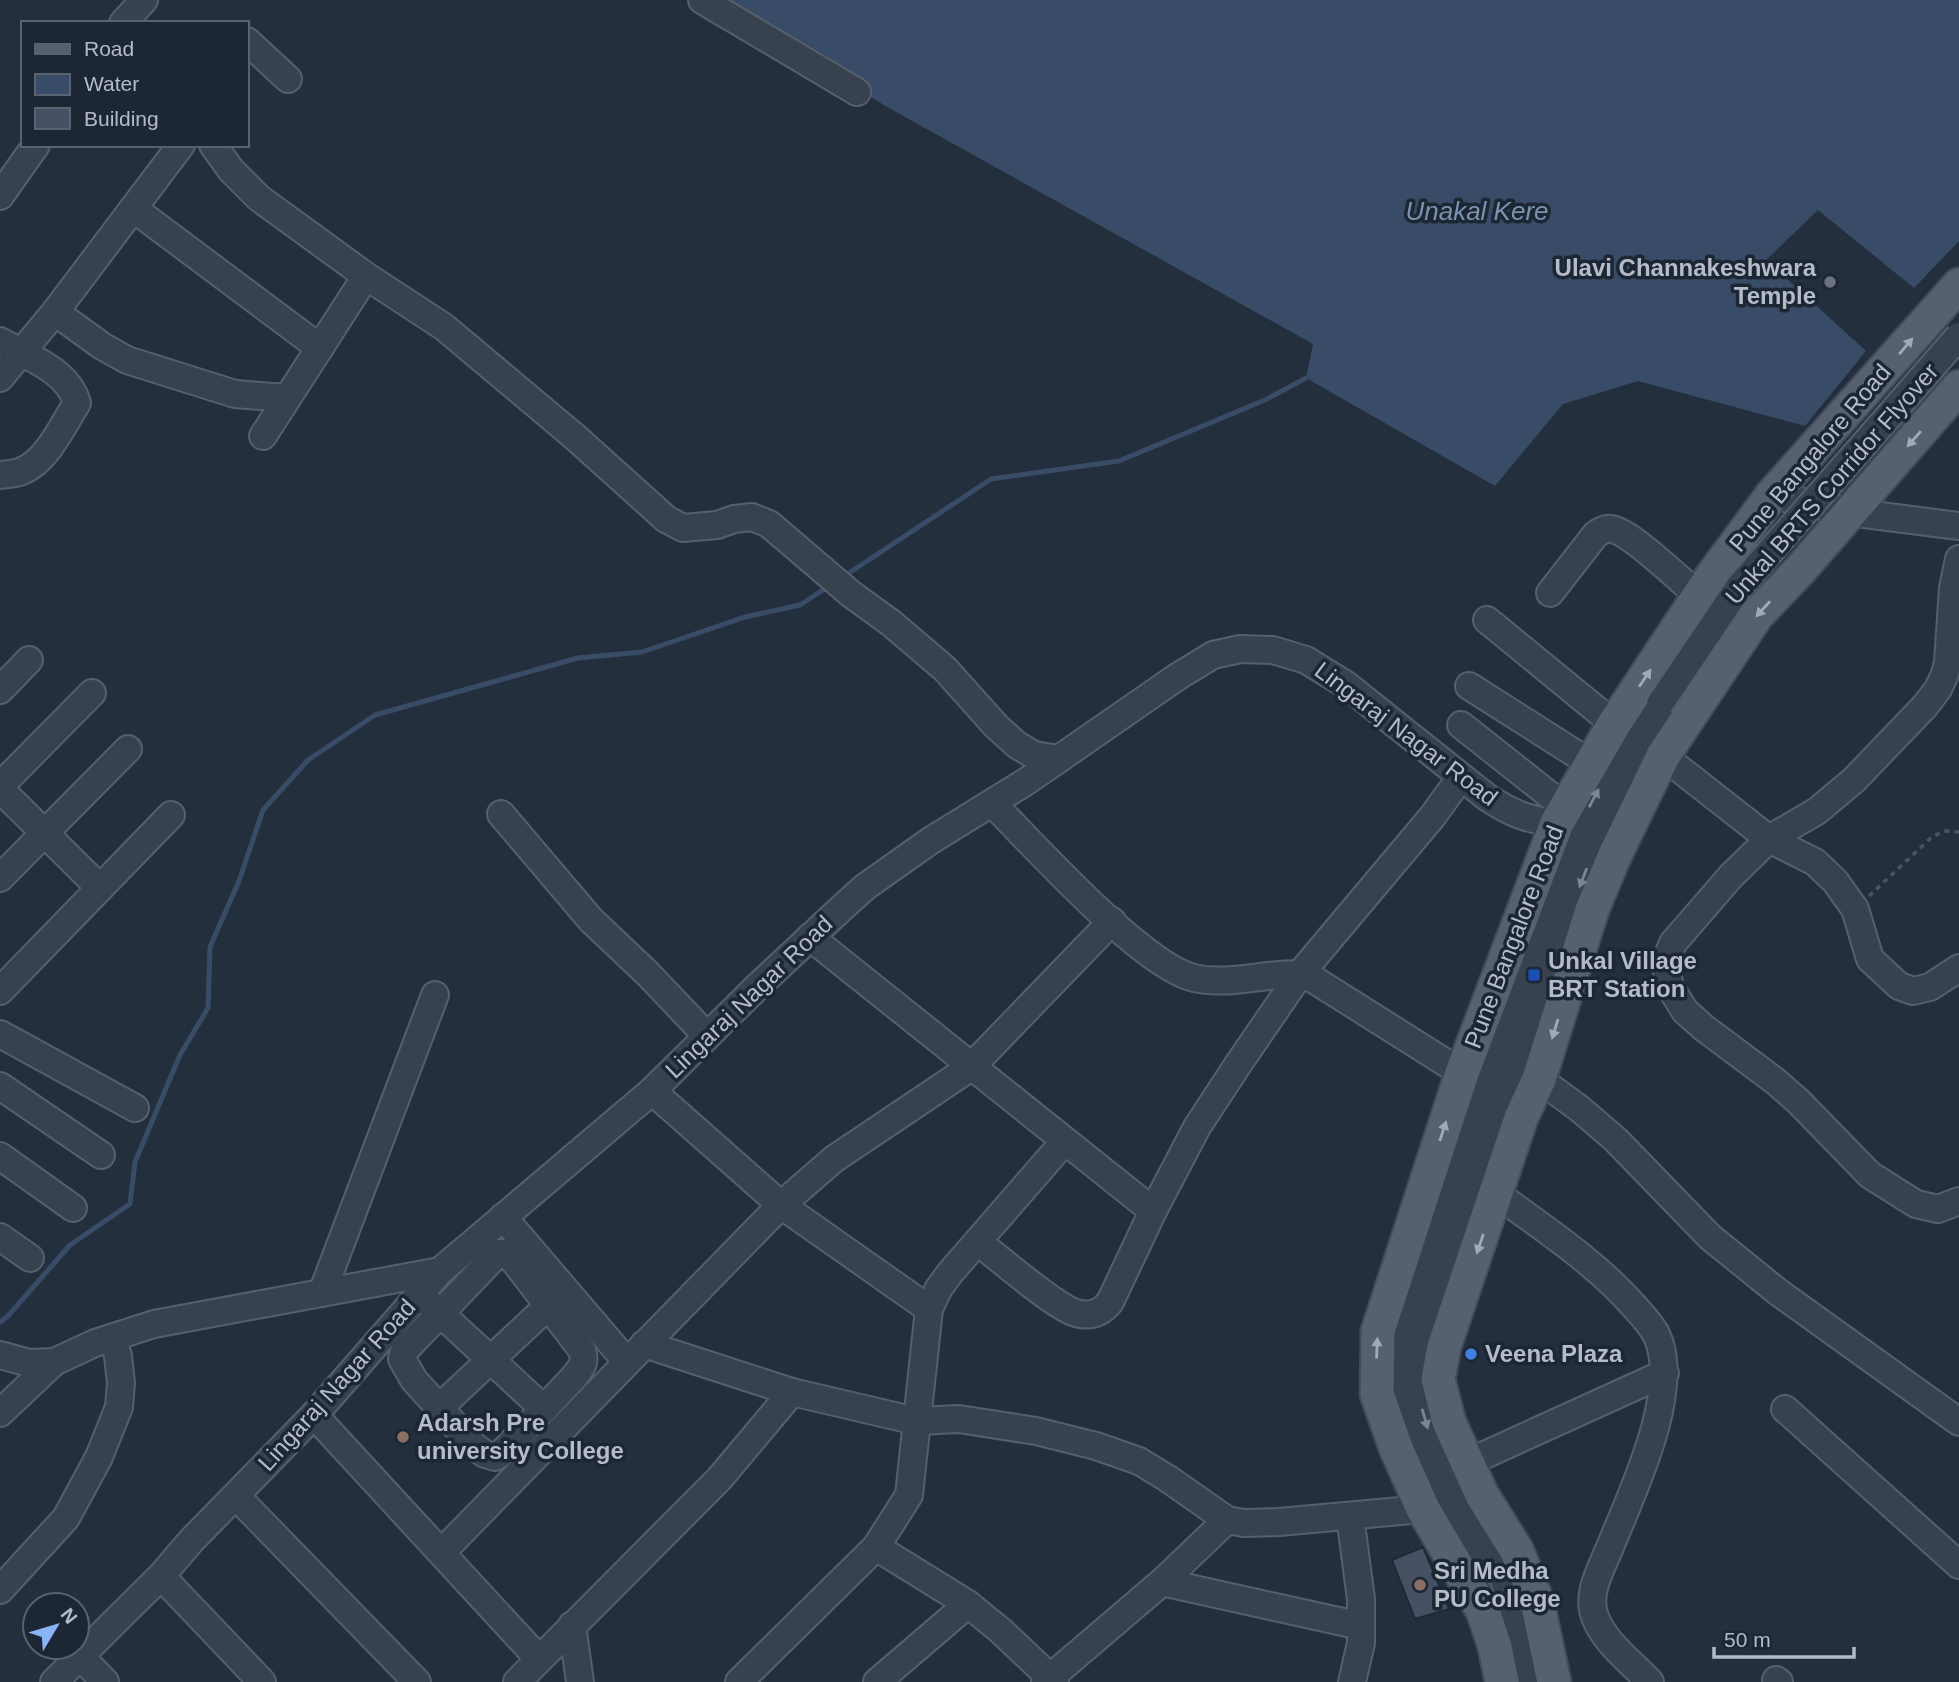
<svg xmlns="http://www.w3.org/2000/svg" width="1959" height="1682" font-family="Helvetica,sans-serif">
  <rect width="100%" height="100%" fill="#242f3e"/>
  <!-- water -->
  <path fill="#394c67" d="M706,0H1959V241L1914,288L1818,210L1766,260L1866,351L1805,426L1638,381L1563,404L1495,486L1306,378L1313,344L889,108Z"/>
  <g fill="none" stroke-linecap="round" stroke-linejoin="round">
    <!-- stream -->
    <g stroke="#394c67" stroke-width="5">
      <path d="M843,577L991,479L1119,461L1265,400L1306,378"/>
      <path d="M0,1322L7,1317L70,1245L130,1204L135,1162L180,1055L208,1008L210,947L239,881L263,810L308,760L375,715L578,658L642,652L745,617L800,605L829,586"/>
    </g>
  </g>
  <!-- building -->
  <path fill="#455162" stroke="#1f2835" stroke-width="2" d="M1423,1547L1449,1609L1415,1619L1392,1560Z"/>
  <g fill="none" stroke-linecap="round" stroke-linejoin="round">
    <defs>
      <g id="minor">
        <path d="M702,0L857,92"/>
        <path d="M123,23L144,0"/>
        <path d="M247,41L288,79"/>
        <path d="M213,145L231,170L259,198L366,276L444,327L575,437L666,519L683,528L717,525L734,519L752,517L769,524L851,594L891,623L945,669L996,726L1017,745L1034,755L1059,759"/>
        <path d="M0,196L36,145"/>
        <path d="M134,209L320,348"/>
        <path d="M55,312L102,346L127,360L235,394L287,398"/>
        <path d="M0,341C28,357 68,370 77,403C63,425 47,461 22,471C15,474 7,474 0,475"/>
        <path d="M0,378L55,312L181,145"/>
        <path d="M263,436L366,276"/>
        <path d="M1772,495L1849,512L1959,526"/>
        <path d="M1959,559L1953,588L1948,662L1945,674L1938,689L1925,706L1854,780L1817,811L1769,839L1731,876L1673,943L1665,962L1670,987L1685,1011L1704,1028L1775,1081L1798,1101L1870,1175L1916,1204L1938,1209L1959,1201"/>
        <path d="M1550,593L1596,534C1601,531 1605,528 1611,529C1630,531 1682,582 1699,596"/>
        <path d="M1487,620L1614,724"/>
        <path d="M1469,686L1590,763"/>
        <path d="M0,690L29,660"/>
        <path d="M1461,725L1566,808"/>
        <path d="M1663,756L1769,839L1815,862L1835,881L1855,909L1870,959L1899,986L1913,991L1930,987L1959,968"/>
        <path d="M0,786L92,693"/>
        <path d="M0,789L99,887"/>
        <path d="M992,803C1034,845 1141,965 1194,978C1228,986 1265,973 1300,974L1313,979L1462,1073"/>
        <path d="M501,814L591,920L648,974L707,1036"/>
        <path d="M0,878L128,749"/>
        <path d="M810,937L1153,1211"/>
        <path d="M0,991L171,815"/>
        <path d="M0,1034L135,1108"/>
        <path d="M1539,1079L1580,1109L1616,1140L1710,1237L1778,1292L1959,1422"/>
        <path d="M0,1086L101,1155"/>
        <path d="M652,1091L781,1205L929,1309"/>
        <path d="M0,1156L73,1208"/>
        <path d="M1497,1194C1544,1229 1594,1261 1633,1305C1641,1314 1650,1323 1656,1334C1683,1388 1632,1493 1610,1547C1601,1569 1586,1594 1595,1617C1604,1642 1632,1663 1650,1682"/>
        <path d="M503,1217L627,1362"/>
        <path d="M0,1237L30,1258"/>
        <path d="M978,1242C999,1258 1055,1307 1076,1313C1090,1317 1101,1313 1110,1302L1153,1211L1197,1127L1239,1063L1300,974L1432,817L1461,777"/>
        <path d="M498,1253H506L515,1262L582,1350C586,1362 582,1367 574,1377L504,1451L495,1457L485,1454L475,1447L414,1380L402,1359L404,1351Z"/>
        <path d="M322,1293L435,995"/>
        <path d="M428,1302L544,1409"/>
        <path d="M644,1344L792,1392L916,1421L959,1419L1036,1431L1096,1446L1139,1461L1167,1478L1227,1520L1244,1523L1279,1522L1423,1509"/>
        <path d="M0,1355L29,1363L54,1362L95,1343L154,1324L440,1271"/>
        <path d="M439,1408L548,1306"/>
        <path d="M1785,1409L1959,1565"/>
        <path d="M0,1413L54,1362"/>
        <path d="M314,1415L539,1659"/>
        <path d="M1467,1463L1665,1373"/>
        <path d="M236,1496L417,1682"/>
        <path d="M1350,1516L1361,1599V1643L1352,1682"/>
        <path d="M876,1547L968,1604L1001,1631L1055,1682"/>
        <path d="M442,1552L781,1205L834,1159L971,1067L1112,921"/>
        <path d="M1482,1572L1440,1504L1413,1446L1396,1390L1403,1320L1479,1095L1573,837L1618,752L1646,720"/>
        <path d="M161,1576L262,1682"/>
        <path d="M1162,1582L1361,1626"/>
        <path d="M0,1590L66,1518L99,1457L119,1407L121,1383L118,1356L113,1338"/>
        <path d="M572,1625L580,1682"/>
        <path d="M81,1657L105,1682"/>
        <path d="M1776,1680L1779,1682"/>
        <path d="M54,1682L161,1576L191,1541L314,1415L440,1271L652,1091L758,986L845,905L865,887L930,841L1027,781L1177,677L1213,655L1240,649L1273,650L1306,660L1345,684L1488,798C1513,814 1528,820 1557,823"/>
        <path d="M517,1682L720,1478L792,1392"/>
        <path d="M739,1682L876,1547L909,1495L929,1309L939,1288L950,1273L1064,1142"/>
        <path d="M877,1682L968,1604"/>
        <path d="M1045,1682L1162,1582L1227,1520"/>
        <path d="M1533,1682L1502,1572L1460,1500L1431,1439L1415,1385L1422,1335C1473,1190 1520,1042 1575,898C1600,832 1633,769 1660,704"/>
      </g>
      <g id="major">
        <path d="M1502,1682L1495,1647L1483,1611L1423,1509L1396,1448L1377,1394L1378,1331L1462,1073L1557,823L1614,724L1712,576L1772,495L1959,285"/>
        <path d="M1554,1682L1537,1601L1517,1551L1482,1495L1449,1422L1438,1379L1444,1347L1521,1118L1539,1079L1592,910L1614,857L1663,756L1757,615L1800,570L1959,387"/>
      </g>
    </defs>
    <!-- minor casing -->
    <use href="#minor" stroke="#565f6c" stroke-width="30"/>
    <!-- major casing -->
    <use href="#major" stroke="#414a57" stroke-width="37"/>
    <!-- path -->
    <path stroke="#44595c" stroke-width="3.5" stroke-dasharray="5 5" stroke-linecap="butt" d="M1869,896L1932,837L1944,831L1959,832"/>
    <!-- minor -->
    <use href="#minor" stroke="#38414e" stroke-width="26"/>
    <!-- major -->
    <use href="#major" stroke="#56606e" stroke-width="33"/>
    <defs>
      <path id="minor-bridge" d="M1660,704L1739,587L1959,336"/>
    </defs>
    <!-- minor-bridge casing -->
    <use href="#minor-bridge" stroke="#565f6c" stroke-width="30" stroke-linecap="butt"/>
    <!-- minor-bridge -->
    <use href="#minor-bridge" stroke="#38414e" stroke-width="26"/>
  </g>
  <!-- one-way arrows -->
  <defs><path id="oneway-solid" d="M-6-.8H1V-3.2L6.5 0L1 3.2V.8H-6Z" transform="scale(1.75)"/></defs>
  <g fill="#a1aab7">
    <use href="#oneway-solid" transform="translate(1906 346) rotate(-50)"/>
    <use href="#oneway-solid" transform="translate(1914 439) rotate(131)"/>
    <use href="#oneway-solid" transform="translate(1763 609) rotate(132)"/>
    <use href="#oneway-solid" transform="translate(1645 678) rotate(-56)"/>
    <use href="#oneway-solid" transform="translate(1555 1029) rotate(107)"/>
    <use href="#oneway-solid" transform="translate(1443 1131) rotate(-72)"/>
    <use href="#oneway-solid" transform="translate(1480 1244) rotate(109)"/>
    <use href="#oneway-solid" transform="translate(1377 1348) rotate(-88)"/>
  </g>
  <g fill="#7c8592">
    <use href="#oneway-solid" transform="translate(1594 798) rotate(-62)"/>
    <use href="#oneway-solid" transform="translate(1583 878) rotate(111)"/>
    <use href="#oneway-solid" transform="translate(1425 1419) rotate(74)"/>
  </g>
  <!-- markers -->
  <circle fill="#6b7280" stroke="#1d2633" stroke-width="2.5" cx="1830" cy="282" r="7"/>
  <rect fill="#1a4fb4" stroke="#1d2633" stroke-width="2.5" x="1527" y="968" width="14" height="14" rx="3.5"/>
  <circle fill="#3f7fe0" stroke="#1d2633" stroke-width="2.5" cx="1471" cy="1354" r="7"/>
  <g fill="#8d6e63" stroke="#1d2633" stroke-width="2.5">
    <circle cx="403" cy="1437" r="7"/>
    <circle cx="1420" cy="1585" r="7"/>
  </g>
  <g text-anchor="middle" stroke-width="7" stroke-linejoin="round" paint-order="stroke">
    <!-- poi labels -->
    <g font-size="24" font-weight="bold" fill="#b4bcc9" stroke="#1d2633" text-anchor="start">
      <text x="1816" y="276" text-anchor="end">Ulavi Channakeshwara<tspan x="1816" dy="28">Temple</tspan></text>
      <text x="1548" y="969">Unkal Village<tspan x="1548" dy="28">BRT Station</tspan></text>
      <text x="1485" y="1362">Veena Plaza</text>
      <text x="417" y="1431">Adarsh Pre<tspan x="417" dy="28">university College</tspan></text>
      <text x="1434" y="1579">Sri Medha<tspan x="1434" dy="28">PU College</tspan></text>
    </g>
    <!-- street labels -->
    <g font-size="24" fill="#b4bcc9" stroke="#1d2633">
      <text transform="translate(1810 458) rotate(-50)" y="8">Pune Bangalore Road</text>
      <text transform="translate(1832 484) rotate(-49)" y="8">Unkal BRTS Corridor Flyover</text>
      <text transform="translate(1406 734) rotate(37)" y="8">Lingaraj Nagar Road</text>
      <text transform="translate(1514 937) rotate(-69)" y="8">Pune Bangalore Road</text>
      <text transform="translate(749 997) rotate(-44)" y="8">Lingaraj Nagar Road</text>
      <text transform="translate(337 1385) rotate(-48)" y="8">Lingaraj Nagar Road</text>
    </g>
    <!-- water labels -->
    <g font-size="26" font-style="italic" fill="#7c92b1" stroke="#1d2633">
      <text x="1477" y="220">Unakal Kere</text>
    </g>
  </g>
  <!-- legend -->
  <rect x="21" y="21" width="228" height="126" fill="#1d2633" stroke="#59626f" stroke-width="2"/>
  <rect x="35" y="44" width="35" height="10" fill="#56606e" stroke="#59626f" stroke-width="2"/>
  <text x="84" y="56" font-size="21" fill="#b4bcc9">Road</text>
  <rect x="35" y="74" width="35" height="21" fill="#394c67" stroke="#59626f" stroke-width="2"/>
  <text x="84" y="91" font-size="21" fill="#b4bcc9">Water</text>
  <rect x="35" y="108" width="35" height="21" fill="#455162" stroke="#59626f" stroke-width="2"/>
  <text x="84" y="126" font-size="21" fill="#b4bcc9">Building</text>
  <!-- north arrow -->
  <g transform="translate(56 1626) rotate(52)"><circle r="33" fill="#1d2633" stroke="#59626f" stroke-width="2"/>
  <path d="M0-5L12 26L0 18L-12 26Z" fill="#8ab4f8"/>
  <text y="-10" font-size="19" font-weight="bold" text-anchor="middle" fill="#b4bcc9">N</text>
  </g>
  <!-- scale -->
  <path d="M1714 1647v10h140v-10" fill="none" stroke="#b4bcc9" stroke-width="3.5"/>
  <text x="1724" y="1647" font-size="21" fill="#b4bcc9" stroke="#1d2633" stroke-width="5" paint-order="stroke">50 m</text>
</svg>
